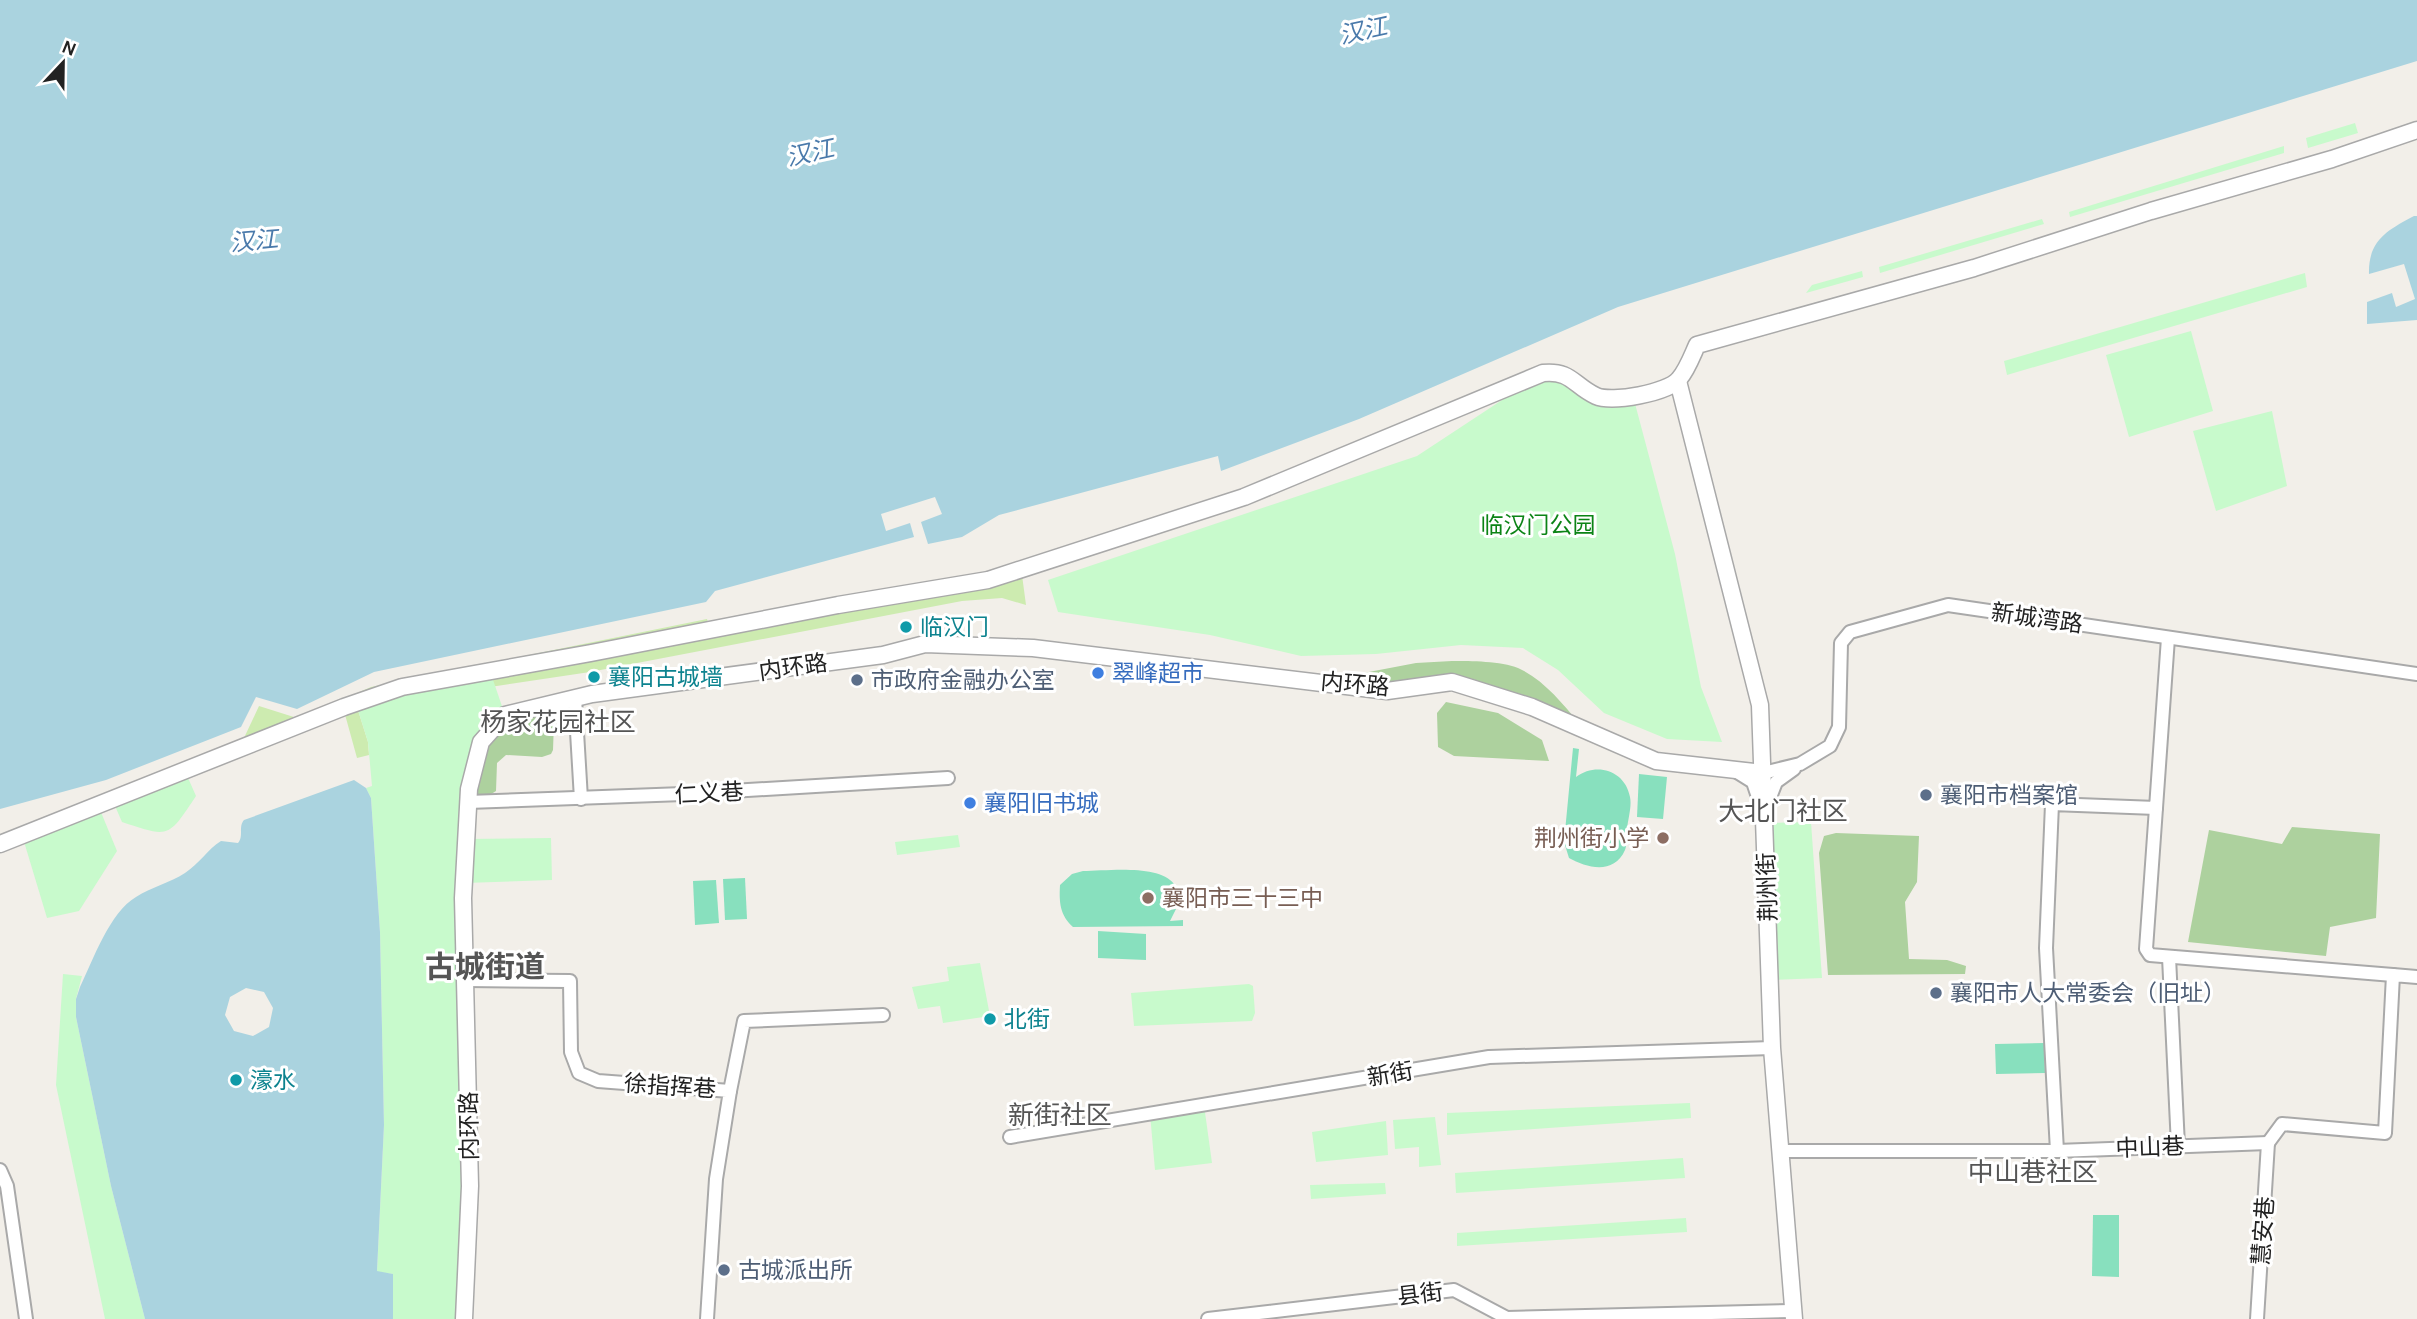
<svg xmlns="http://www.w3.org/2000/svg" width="2417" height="1319" font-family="Karla,'Noto Sans SC',sans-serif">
  <rect width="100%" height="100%" fill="#f2efe9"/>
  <!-- grass -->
  <g fill="#cdebb0">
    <path d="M1022,575L1026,605L1002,598L962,601L590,672L357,707L368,742L369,755L357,758L341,700L371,687L707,619L710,629Z"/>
    <path d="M259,706L297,718L243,740Z"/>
  </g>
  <!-- forest -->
  <g fill="#add19e">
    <path d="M1452,661C1471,661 1501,661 1518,668C1543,679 1562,703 1579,723L1473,679L1438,675L1398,686L1318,675H1353L1416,663Z"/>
    <path d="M1446,702L1498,713L1542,740L1549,761L1454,756L1438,747L1437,713Z"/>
    <path d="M532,717L547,718L554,722L553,750L551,754L542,757L506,755L497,763L496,791L488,796L476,795L486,747L504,727Z"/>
    <path d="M2292,827L2380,834L2376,918L2330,927L2326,956L2188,942L2209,830L2282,844Z"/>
    <path d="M1836,833L1919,836L1917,882L1905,902L1909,959L1947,960L1966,966L1965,974L1828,975L1819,853L1824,836Z"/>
  </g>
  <!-- park -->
  <g fill="#c8facc">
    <path d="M2355,123L2358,133L2308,148L2306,138Z"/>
    <path d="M2284,146V153L2070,217L2069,212Z"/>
    <path d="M2042,219L2044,224L1880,273L1879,267Z"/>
    <path d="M1862,271L1863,277L1806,293L1812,285Z"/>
    <path d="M2305,273L2307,287L2007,375L2004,361Z"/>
    <path d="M2191,331L2213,411L2129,437L2106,355Z"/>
    <path d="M1543,373L1596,396H1633L1675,554L1701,687L1722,742L1667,739L1604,713L1558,670L1523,648L1461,645L1376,654L1301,656L1210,635L1058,612L1048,580L1417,456Z"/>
    <path d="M2272,411L2287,486L2216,511L2193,431Z"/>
    <path d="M490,671L505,715L481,742L467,839L551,838L552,880L465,883L464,1319H393V1274L377,1272L384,1125L380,932L371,798L366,788L372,786L368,742L357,707Z"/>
    <path d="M185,771L196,796C168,838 170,838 122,822L112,799Z"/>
    <path d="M98,805L117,851L79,911L47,918L22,835Z"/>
    <path d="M1811,822L1822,978L1770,980L1765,823Z"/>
    <path d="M958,835L960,847L897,855L895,842Z"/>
    <path d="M980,963L990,1016L943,1023L940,1006L918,1009L912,987L949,981L947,967Z"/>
    <path d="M63,974L82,976L76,999V1017L111,1186L145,1319H105L56,1085Z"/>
    <path d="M1249,984L1253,986L1255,1013L1252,1021L1134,1026L1131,993Z"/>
    <path d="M1690,1103L1691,1118L1447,1135V1113Z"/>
    <path d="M1204,1105L1212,1163L1155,1170L1150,1114Z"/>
    <path d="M1435,1117L1441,1165L1419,1167V1147L1395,1149L1393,1120Z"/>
    <path d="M1386,1121L1388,1155L1316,1162L1312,1132Z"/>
    <path d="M1683,1158L1685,1178L1456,1193L1455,1173Z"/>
    <path d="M1385,1183L1386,1194L1311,1199L1310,1185Z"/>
    <path d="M1686,1218L1687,1232L1457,1246V1233Z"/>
  </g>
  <!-- pitch -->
  <g fill="#88e0be">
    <path d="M1573,748L1579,749L1576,777C1596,762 1625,770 1630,797C1632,806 1628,819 1627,829C1627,835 1627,845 1625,850C1614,875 1587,868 1569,858L1564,842Z"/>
    <path d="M1639,774L1667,777L1663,819L1637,817Z"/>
    <path d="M1083,871C1107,871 1159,864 1174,884L1176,909L1170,921L1183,920V926L1073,927C1060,915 1059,903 1060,885L1072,874Z"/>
    <path d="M745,878L747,919L725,920L723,879Z"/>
    <path d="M716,880L719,923L695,925L693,881Z"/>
    <path d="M1098,931L1146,934V960L1098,958Z"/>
    <path d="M2044,1043L2045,1073L1996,1074L1995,1044Z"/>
    <path d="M2093,1215H2119V1277L2092,1276Z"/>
  </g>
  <!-- water -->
  <g fill="#aad3df" fill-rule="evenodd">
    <path d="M0,0H2417V61L1618,307L1359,419L1221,471L1218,456L999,515L962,537L928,544L921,522L942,514L935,497L881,514L886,531L910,523L914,537L715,591L706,602L374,672L297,709L256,697L241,727L106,780L0,809Z"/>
    <path d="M2414,216H2417V320L2367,324V302L2392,293L2396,307L2415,299L2404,264L2369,274C2368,240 2388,230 2414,216Z"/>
    <path d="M354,780L366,788L371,798L380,932L384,1125L377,1271L393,1274V1319H145L111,1186L76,1017V999L80,987C93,960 110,912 136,897C151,887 170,883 185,873C199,864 208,849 221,841L238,843C244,836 238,827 244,820ZM246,988L264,992L273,1008L269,1027L253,1036L234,1031L225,1015L230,997Z"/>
  </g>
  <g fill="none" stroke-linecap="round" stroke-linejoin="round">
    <defs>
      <g id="minor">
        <path d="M575,698L581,799"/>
        <path d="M1737,772L1753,782L1760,803"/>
        <path d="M1763,773L1800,764L1830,746L1839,727L1841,643L1850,632L1948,605L2417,674"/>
        <path d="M468,802L683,794L948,778"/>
        <path d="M2156,808L2146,949L2150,955L2393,975"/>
        <path d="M1765,810L1776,782L1794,769"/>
        <path d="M2169,957L2178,1146"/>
        <path d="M465,980L570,981L571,1052L579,1073L598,1081L730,1091L716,1179L707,1319"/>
        <path d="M730,1091L744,1021L883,1015"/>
        <path d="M1010,1137L1489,1057L1772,1048"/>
        <path d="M2268,1143L2282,1124L2385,1133L2393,975L2417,977"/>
        <path d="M1781,1151H2057L2268,1143"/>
        <path d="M2057,1151L2046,948L2052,804L2156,808L2168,638"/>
        <path d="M0,1170L7,1186L26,1319"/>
        <path d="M1208,1319L1454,1290L1507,1318L1793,1311"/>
        <path d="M2257,1319L2268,1143"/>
      </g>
      <g id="tertiary">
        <path d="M1678,381L1760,705L1772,1048L1794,1319"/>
        <path d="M0,844L344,707L402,687L591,653L838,605L988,580L1244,497L1543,373C1571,370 1574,386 1596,396C1612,403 1668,393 1679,379C1687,370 1692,356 1697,345L1974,268L2151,211L2332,159L2417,130"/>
        <path d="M464,1319L470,1186L463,898L469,789L481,742L505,715L592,694L883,655L925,644L1033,648L1387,691L1452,682L1532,707L1656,761L1763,773"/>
      </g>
    </defs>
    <!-- minor casing -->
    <use href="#minor" stroke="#a9a9a9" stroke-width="16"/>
    <!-- tertiary casing -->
    <use href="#tertiary" stroke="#a9a9a9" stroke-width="19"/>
    <!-- minor -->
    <use href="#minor" stroke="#fff" stroke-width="12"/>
    <!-- tertiary -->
    <use href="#tertiary" stroke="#fff" stroke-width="16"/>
  </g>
  <!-- markers -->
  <g fill="#0f9aa8" stroke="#fff" stroke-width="2.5">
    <circle cx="906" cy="627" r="7"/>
    <circle cx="594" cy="677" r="7"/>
    <circle cx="990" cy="1019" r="7"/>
    <circle cx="236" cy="1080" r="7"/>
  </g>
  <g fill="#3f7fe0" stroke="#fff" stroke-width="2.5">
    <circle cx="1098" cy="673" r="7"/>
    <circle cx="970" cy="803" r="7"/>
  </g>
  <g fill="#5c6f8a" stroke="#fff" stroke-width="2.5">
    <circle cx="857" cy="680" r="7"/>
    <circle cx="1926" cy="795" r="7"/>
    <circle cx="1936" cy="993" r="7"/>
    <circle cx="724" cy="1270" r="7"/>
  </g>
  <g fill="#8d6e63" stroke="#fff" stroke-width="2.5">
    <circle cx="1663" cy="838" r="7"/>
    <circle cx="1148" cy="898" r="7"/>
  </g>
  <g text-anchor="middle" stroke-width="6" stroke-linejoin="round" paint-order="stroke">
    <!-- park labels -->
    <g font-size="23" fill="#0c8416" stroke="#fff">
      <text x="1538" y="533">临汉门公园</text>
    </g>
    <!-- street labels -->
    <g font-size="23" fill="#222" stroke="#fff">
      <text transform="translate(2037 618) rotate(8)" y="8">新城湾路</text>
      <text transform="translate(793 667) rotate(-8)" y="8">内环路</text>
      <text transform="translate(1355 684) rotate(5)" y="8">内环路</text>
      <text transform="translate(709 793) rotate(-3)" y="8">仁义巷</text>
      <text transform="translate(1767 887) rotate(-92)" y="8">荆州街</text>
      <text transform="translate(1390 1074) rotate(-10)" y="8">新街</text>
      <text transform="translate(670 1086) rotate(4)" y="8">徐指挥巷</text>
      <text transform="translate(469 1126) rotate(-91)" y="8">内环路</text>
      <text transform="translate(2150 1147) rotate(-2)" y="8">中山巷</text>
      <text transform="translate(2263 1231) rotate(-86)" y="8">慧安巷</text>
      <text transform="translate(1420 1294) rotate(-7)" y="8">县街</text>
    </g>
    <!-- culture labels -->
    <g font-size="23" fill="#0d838f" stroke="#fff" text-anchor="start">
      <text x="920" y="635">临汉门</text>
      <text x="608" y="685">襄阳古城墙</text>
      <text x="1004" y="1027">北街</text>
      <text x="250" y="1088">濠水</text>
    </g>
    <!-- shop labels -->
    <g font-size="23" fill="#366cbe" stroke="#fff" text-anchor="start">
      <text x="1112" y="681">翠峰超市</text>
      <text x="984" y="811">襄阳旧书城</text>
    </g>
    <!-- service labels -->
    <g font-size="23" fill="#4e5e75" stroke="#fff" text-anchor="start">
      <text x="871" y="688">市政府金融办公室</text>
      <text x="1940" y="803">襄阳市档案馆</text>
      <text x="1950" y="1001">襄阳市人大常委会（旧址）</text>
      <text x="738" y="1278">古城派出所</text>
    </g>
    <!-- education labels -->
    <g font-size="23" fill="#785e54" stroke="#fff" text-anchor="end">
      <text x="1649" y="846">荆州街小学</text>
      <text x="1162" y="906" text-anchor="start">襄阳市三十三中</text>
    </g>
    <!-- water labels -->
    <g font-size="24" font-style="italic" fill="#4a7aab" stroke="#fff">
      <text transform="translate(1363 31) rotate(-12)" y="8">汉江</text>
      <text transform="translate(810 153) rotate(-12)" y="8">汉江</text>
      <text transform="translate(254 241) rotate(-5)" y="8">汉江</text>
    </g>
    <!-- quarter labels -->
    <g font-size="26" fill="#555" stroke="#fff">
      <text x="558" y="731">杨家花园社区</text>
      <text x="1783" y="820">大北门社区</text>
      <text x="1060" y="1124">新街社区</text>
      <text x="2033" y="1181">中山巷社区</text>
    </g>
    <!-- district labels -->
    <g font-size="30" font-weight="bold" fill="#555" stroke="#fff">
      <text x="485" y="977">古城街道</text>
    </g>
  </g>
  <!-- north arrow -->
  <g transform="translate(63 63) rotate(22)" stroke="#ffffff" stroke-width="5" paint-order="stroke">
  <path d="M0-5L12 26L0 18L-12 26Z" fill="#222222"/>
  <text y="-10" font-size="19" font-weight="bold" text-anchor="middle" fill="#222222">N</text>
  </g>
</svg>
